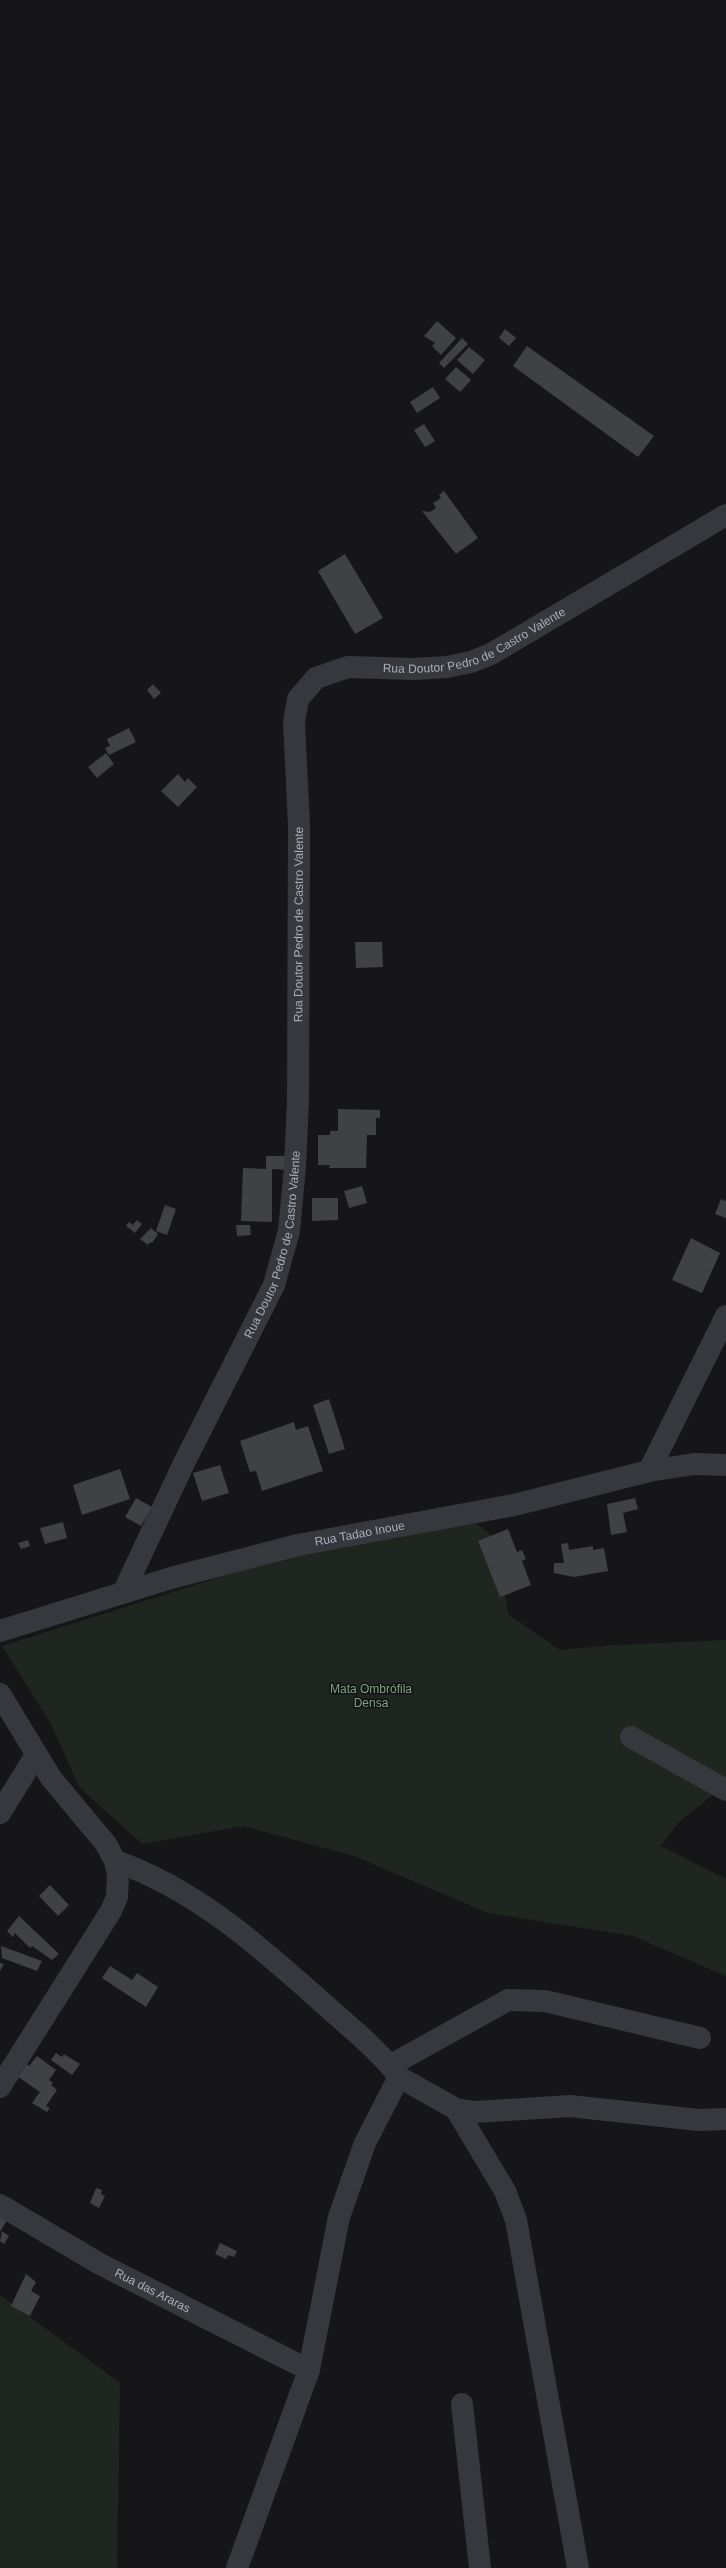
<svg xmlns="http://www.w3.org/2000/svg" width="726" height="2568" font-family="Helvetica,sans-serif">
  <rect width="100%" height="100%" fill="#161618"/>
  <!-- green -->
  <g fill="#1e261f">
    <path d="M467,1517L492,1535L509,1615L560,1650L613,1645L726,1640V1784L678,1823L661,1846L726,1879V1976L633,1936L488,1913L354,1856L243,1826L142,1844L79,1787L51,1724L2,1646L353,1535L396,1539Z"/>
    <path d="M0,2295L120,2383L117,2568H0Z"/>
  </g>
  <!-- building -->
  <g fill="#404145">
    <path d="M437,321L456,338L441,355L432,346L435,343L424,336Z"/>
    <path d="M505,329L516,338L509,346L499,338Z"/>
    <path d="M462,338L468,344L444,368L439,363Z"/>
    <path d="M527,346L654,436L638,457L513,366Z"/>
    <path d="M469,347L485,360L473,374L457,360Z"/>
    <path d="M456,367L471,380L460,392L445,379Z"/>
    <path d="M433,387L440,398L417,413L410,402Z"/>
    <path d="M424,424L435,441L425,447L414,430Z"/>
    <path d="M444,491L478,538L456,554L422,511L430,512L436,508L433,503L441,498L439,495Z"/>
    <path d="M345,554L383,618L355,634L318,571Z"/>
    <path d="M153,684L161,693L154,699L147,690Z"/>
    <path d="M129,728L136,742L109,755L105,748L110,746L107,739Z"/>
    <path d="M106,753L114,764L97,778L88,767Z"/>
    <path d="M178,774L185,782L188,778L197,787L178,807L161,791Z"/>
    <path d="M355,942H382L383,967L356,968Z"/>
    <path d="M338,1109L380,1110V1118H376V1135H367L366,1168H329L330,1165H318V1135H330V1131H338Z"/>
    <path d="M266,1156H289V1170L272,1169V1222L241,1221L243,1168L266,1169Z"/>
    <path d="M362,1186L367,1203L349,1208L344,1191Z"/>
    <path d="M312,1198H338V1220L312,1221Z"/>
    <path d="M721,1199L726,1201V1218L715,1214Z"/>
    <path d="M165,1205L176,1209L167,1235L156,1231Z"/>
    <path d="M137,1220L142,1224L135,1233L126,1226L129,1222L133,1225Z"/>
    <path d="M236,1225H250L251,1235L237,1236Z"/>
    <path d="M151,1228L158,1234L152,1243L150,1242L148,1245L140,1239Z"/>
    <path d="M691,1238L720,1253L702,1293L672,1280Z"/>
    <path d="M329,1399L345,1449L329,1454L313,1405Z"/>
    <path d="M294,1422L296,1430L308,1426L323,1471L262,1491L256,1471L250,1472L240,1441Z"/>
    <path d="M220,1465L229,1493L202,1501L193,1473Z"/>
    <path d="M120,1469L130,1499L82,1515L73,1485Z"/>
    <path d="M136,1498L152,1507L141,1526L125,1517Z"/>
    <path d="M635,1498L638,1509L623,1513L627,1532L611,1535L607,1504Z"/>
    <path d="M63,1522L67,1538L45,1544L40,1528Z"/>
    <path d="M508,1529L517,1552L522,1550L526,1559L522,1561L531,1585L500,1597L478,1541Z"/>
    <path d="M28,1540L30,1546L21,1549L18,1543Z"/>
    <path d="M568,1543L569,1550L593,1546V1550L604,1548L608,1571L574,1577L554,1573V1563H564L561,1544Z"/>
    <path d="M50,1885L69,1905L58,1916L39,1896Z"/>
    <path d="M19,1916L59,1954L52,1960L32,1946L30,1948L15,1933L13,1937L7,1931Z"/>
    <path d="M1,1946L42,1961L37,1971L2,1958Z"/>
    <path d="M0,1963L4,1964L0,1971Z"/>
    <path d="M110,1966L132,1980L137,1973L158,1987L146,2007L102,1978Z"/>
    <path d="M56,2053L62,2057L64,2054L80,2064L72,2075L51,2060Z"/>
    <path d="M37,2056L56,2070L49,2080L53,2083L51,2085L57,2090L46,2106L50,2108L47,2112L32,2103L40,2092L17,2076L27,2064L29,2066Z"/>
    <path d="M96,2188L102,2190L101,2194L105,2196L99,2208L90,2203Z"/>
    <path d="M0,2209L10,2215L0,2232Z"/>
    <path d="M2,2231L9,2236L4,2244L0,2241Z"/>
    <path d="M220,2243L237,2251L234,2257L228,2255L226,2259L215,2254Z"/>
    <path d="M26,2274L36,2282L31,2291L40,2296L30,2316L11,2306Z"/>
  </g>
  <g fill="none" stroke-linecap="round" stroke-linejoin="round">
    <!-- minor -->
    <g stroke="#37383d" stroke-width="22">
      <path d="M649,1471L726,1316"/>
      <path id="s1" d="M123,1593L185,1461L274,1285L289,1231L295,1167L298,1099L299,825L294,722L298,699L316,678L348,667L414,669L447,667L471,662L491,654L726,515"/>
      <path id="s2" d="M0,1631L171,1578L298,1545L514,1505L649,1471L694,1464L726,1465"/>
      <path d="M0,1694L51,1778L106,1844L115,1861L118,1875L117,1897L111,1911L0,2087"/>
      <path d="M631,1737L726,1790"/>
      <path d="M0,1813L36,1755"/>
      <path d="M115,1861C196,1889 260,1947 323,2003C349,2027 378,2049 399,2077L365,2143L339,2217L309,2370L237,2568"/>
      <path d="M391,2065L508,2000L545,2001L700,2038"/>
      <path d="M399,2077L456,2109L475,2112L570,2106L699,2120L726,2119"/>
      <path d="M456,2109L505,2191L516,2220L578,2568"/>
      <path id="s3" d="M0,2205L100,2264L309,2370"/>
      <path d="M462,2404L480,2568"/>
    </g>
  </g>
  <g text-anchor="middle" stroke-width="3" stroke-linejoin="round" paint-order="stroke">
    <!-- street labels -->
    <g font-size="12" fill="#a8adb8" stroke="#111113">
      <text dy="4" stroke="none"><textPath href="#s1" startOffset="1126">Rua Doutor Pedro de Castro Valente</textPath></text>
      <text dy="4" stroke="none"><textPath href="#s1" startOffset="706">Rua Doutor Pedro de Castro Valente</textPath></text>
      <text dy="4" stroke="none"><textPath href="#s1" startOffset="382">Rua Doutor Pedro de Castro Valente</textPath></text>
      <text dy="4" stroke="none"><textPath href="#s2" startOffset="373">Rua Tadao Inoue</textPath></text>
      <text dy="4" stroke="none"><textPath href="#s3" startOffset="175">Rua das Araras</textPath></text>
    </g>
    <!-- park labels -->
    <g font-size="12" fill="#7fa381" stroke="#111113">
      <text x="371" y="1693">Mata Ombrófila<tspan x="371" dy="14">Densa</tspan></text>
    </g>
  </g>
</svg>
